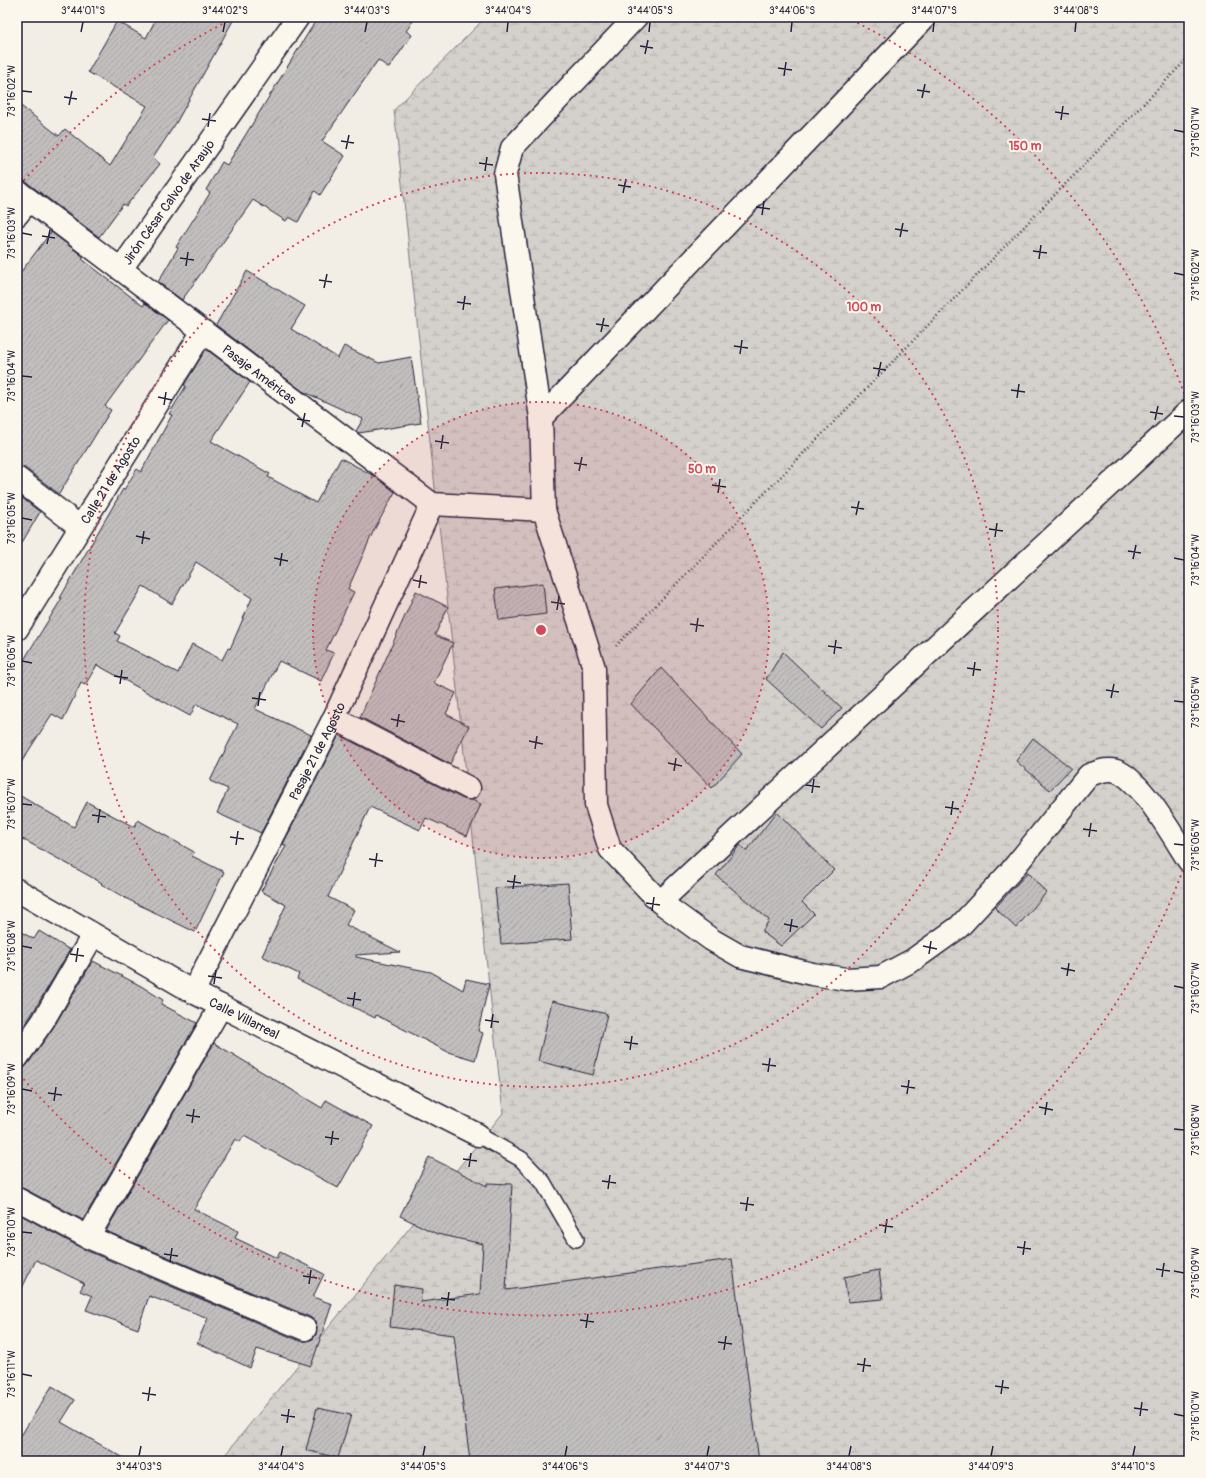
<svg xmlns="http://www.w3.org/2000/svg" width="1206" height="1478" font-family="Pangolin,sans-serif">
  <defs>
    <pattern id="wetland-marsh" width="20" height="14" patternUnits="userSpaceOnUse"><rect width="20" height="14" fill="#d4d1cc"/><path d="M1 5h8M5 5V1M11 12h8M15 12V8" fill="none" stroke="#b6b3b0"/></pattern>
    <pattern id="building-hatch" width="6" height="6" patternUnits="userSpaceOnUse"><rect width="6" height="6" fill="#c2bebe"/><path d="M-1 1l2-2M0 6l6-6M5 7l2-2" fill="none" stroke="#a6a3a4"/></pattern>
  </defs>
  <rect width="100%" height="100%" fill="#f2eee5"/>
  <filter id="ink" filterUnits="userSpaceOnUse"><feTurbulence type="fractalNoise" baseFrequency=".025" numOctaves="2"/><feDisplacementMap in="SourceGraphic" scale="8" xChannelSelector="R" yChannelSelector="G"/><feConvolveMatrix kernelMatrix="1 2 1 2 8 2 1 2 1" color-interpolation-filters="sRGB"/></filter>
  <g filter="url(#ink)">
    <!-- wetland -->
    <path fill="url(#wetland-marsh)" stroke="#7b7a84" d="M486,17H1189V1461H220L503,1113L394,110Z"/>
    <!-- building -->
    <g fill="url(#building-hatch)" stroke="#22223b" fill-rule="evenodd">
      <path d="M157,17H235L176,123L153,158L160,164L126,206L123,204L99,237L25,181L17,179V103L59,136L65,129L110,166L147,106L88,72L117,21L146,38Z"/>
      <path d="M318,17H416L406,31L412,35L389,68L378,60L322,141L345,156L320,195L315,191L298,222L289,217L286,221L253,200L182,300L158,282L178,248L176,247L210,193L206,190L222,162L227,165Z"/>
      <path d="M51,232L84,257L82,259L143,306L145,303L168,320L105,406L111,410L59,494L25,468L17,466V277Z"/>
      <path d="M247,271L305,306L291,329L338,358L344,346L379,363L411,357L421,423L359,433L356,431L363,419L302,391L216,325Z"/>
      <path d="M206,349L250,382L211,441L270,474L268,477L316,503L341,458L376,477L395,492L373,532L348,589L354,592L326,650L334,653L321,681L279,661L255,709L311,735L261,833L217,813L228,789L210,781L238,724L196,704L190,716L97,665L85,685L81,683L63,720L52,714L17,769V671L62,598H60L123,489L124,490L137,469L141,472L172,415L169,414L186,386L184,385ZM196,562L252,598L230,649L228,648L222,660L192,644L178,673L117,641L120,636L115,633L143,586L172,604Z"/>
      <path d="M17,494L40,512L17,551Z"/>
      <path d="M543,583L546,614L499,620L495,589Z"/>
      <path d="M416,591L448,607L435,635L453,643L434,683L456,693L446,714L469,726L450,764L360,717Z"/>
      <path d="M783,652L842,708L821,729L766,679Z"/>
      <path d="M661,668L742,754L712,788L631,704Z"/>
      <path d="M339,735L463,799L472,800L481,804L467,836L426,818L420,830L370,807L328,897L354,910L346,925L400,952L356,955V957L431,972L463,990L466,979L489,984L478,1031L483,1033L475,1060L448,1052L376,1015L375,1018L297,979L299,974L262,956L286,905L261,891L286,846L283,844Z"/>
      <path d="M1033,738L1071,768L1050,790L1016,761Z"/>
      <path d="M17,794L74,827L87,802L134,827L138,820L194,852L192,856L224,872L195,932L127,899L101,884L102,883L17,836Z"/>
      <path d="M777,812L834,870L802,902L814,914L781,946L762,932L769,920L716,875L740,845L746,851Z"/>
      <path d="M1028,872L1046,893L1016,928L995,908Z"/>
      <path d="M568,883L572,939L501,944L495,888Z"/>
      <path d="M17,930L34,939L39,931L70,950L32,1014L17,1036Z"/>
      <path d="M93,961L141,986L163,1000L161,1004L197,1023L83,1220L23,1188L17,1187V1070L23,1069L27,1065L53,1028Z"/>
      <path d="M552,1001L607,1014L593,1075L538,1061Z"/>
      <path d="M214,1043L322,1108L326,1100L373,1126L338,1188L244,1136L240,1142L235,1139L194,1209L238,1231L235,1238L277,1258L280,1252L324,1274L313,1297L332,1304L311,1366L257,1349L250,1368L197,1343L208,1318L149,1296L138,1329L86,1310L92,1296L80,1291L84,1283L36,1260L17,1298V1213L83,1249L300,1341H307L313,1339L316,1334L317,1327L315,1321L310,1317L106,1231Z"/>
      <path d="M429,1157L487,1186V1183L512,1184L506,1290L732,1259L759,1461H470L454,1335L390,1327L394,1285L422,1289L421,1302L480,1294L483,1244L437,1234L400,1216Z"/>
      <path d="M879,1270L883,1299L848,1302L844,1277Z"/>
      <path d="M52,1386L75,1400L61,1422L129,1461H17V1442Z"/>
      <path d="M317,1408L351,1415L338,1458L306,1450Z"/>
    </g>
    <g fill="none" stroke-linecap="round" stroke-linejoin="round">
      <defs>
        <path id="lane" d="M478,1135L521,1159L543,1182L576,1239"/>
        <g id="street">
          <path d="M636,17L512,148L505,174L541,418L544,510L594,668L596,805L610,849L660,902L712,940L740,956L812,974L846,979L881,977L913,960L959,927L1011,871L1089,775C1098,772 1109,767 1119,772C1143,783 1174,838 1189,861"/>
          <path id="s1" d="M17,191L432,504L544,510"/>
          <path d="M17,215L29,200"/>
          <path id="s2" d="M121,269L298,17"/>
          <path d="M541,418L925,17"/>
          <path d="M17,478L80,527"/>
          <path id="s3" d="M17,629L203,331"/>
          <path d="M334,718L469,788"/>
          <path id="s4" d="M17,890L193,992L478,1135"/>
          <path d="M660,902L1189,411"/>
          <path id="s5" d="M193,992L334,718L432,504"/>
          <path d="M17,1058L43,1021L93,935"/>
          <path d="M17,1199L88,1237L305,1329"/>
          <path d="M88,1237L221,1006"/>
        </g>
      </defs>
      <!-- lane casing -->
      <use href="#lane" stroke="#22223b" stroke-width="18"/>
      <!-- street casing -->
      <use href="#street" stroke="#22223b" stroke-width="25"/>
      <!-- path -->
      <path stroke="#22223b" stroke-width="2.5" stroke-dasharray="1 3" stroke-linecap="butt" d="M616,646L1189,57"/>
      <!-- lane -->
      <use href="#lane" stroke="#fbf7ec" stroke-width="15"/>
      <!-- street -->
      <use href="#street" stroke="#fbf7ec" stroke-width="22"/>
    </g>
  </g>
  <!-- ticks -->
  <path fill="none" stroke="#22223b" stroke-width="1.5" d="M81,32L83,22M223,32L225,22M365,32L367,22M507,32L508,22M649,32L650,22M791,32L792,22M933,32L934,22M1075,32L1076,22M640,46L653,48M645,54L648,40M778,68L792,70M784,76L786,62M917,90L930,92M22,91L32,92M64,97L77,99M922,98L925,84M69,105L72,91M1055,112L1069,114M202,119L216,121M1061,120L1063,106M208,127L210,113M1174,130L1184,132M341,141L354,143M346,149L349,135M479,163L493,165M485,171L487,157M618,185L631,187M623,193L626,179M756,207L770,209M762,215L764,201M895,229L908,231M22,233L32,235M42,236L55,238M900,237L903,223M47,244L50,230M1033,251L1047,253M180,258L194,260M1039,259L1041,245M186,266L188,252M1174,273L1184,275M319,280L332,282M324,288L327,274M457,302L471,304M463,310L465,296M596,324L609,326M601,332L604,318M734,346L748,348M740,354L742,340M873,368L886,370M22,376L32,377M878,376L881,362M1011,390L1025,392M158,397L172,400M1017,398L1019,384M164,405L166,392M1150,412L1163,414M1174,416L1184,417M297,419L310,421M1155,420L1158,406M302,427L305,413M435,441L449,443M441,449L443,435M574,463L587,465M579,471L582,457M712,485L726,487M718,493L720,479M851,507L864,509M856,515L859,501M22,518L32,520M989,529L1003,531M136,536L150,539M995,537L997,523M142,544L144,531M1128,551L1141,553M274,558L288,561M1174,558L1184,560M1133,559L1136,545M280,566L282,553M413,580L427,583M419,588L421,575M551,602L565,604M557,610L559,596M690,624L704,626M696,632L698,618M828,646L842,648M834,654L836,640M22,661L32,663M967,668L981,670M114,676L128,678M973,676L975,662M120,684L122,670M1106,690L1119,692M252,698L266,700M1111,698L1114,684M1174,701L1184,702M258,706L260,692M391,719L405,722M397,727L399,714M529,741L543,744M535,749L537,736M668,763L682,766M674,771L676,758M806,785L820,787M812,793L814,779M22,804L32,805M945,807L959,809M92,815L106,817M951,815L953,801M98,823L100,809M1083,829L1097,831M230,837L244,839M1089,837L1091,823M1174,844L1184,845M236,845L238,831M369,859L383,861M375,867L377,853M507,881L521,883M513,889L515,875M646,903L660,905M652,911L654,897M784,924L798,927M790,932L792,919M22,946L32,948M923,946L937,949M70,954L84,956M929,954L931,941M76,962L78,948M1061,968L1075,971M208,976L222,978M1067,976L1069,963M214,984L216,970M1174,986L1184,988M347,998L361,1000M353,1006L355,992M485,1020L499,1022M491,1028L493,1014M624,1042L638,1044M630,1050L632,1036M762,1064L776,1066M768,1072L770,1058M901,1086L915,1088M22,1089L32,1091M48,1093L62,1095M907,1094L909,1080M54,1101L56,1087M1039,1107L1053,1110M186,1115L200,1117M1045,1115L1047,1102M192,1123L194,1109M1174,1129L1184,1130M325,1137L339,1139M331,1145L333,1131M463,1159L477,1161M469,1167L471,1153M602,1181L616,1183M608,1189L610,1175M740,1203L754,1205M746,1211L748,1197M879,1225L893,1227M22,1232L32,1233M885,1233L887,1219M1017,1247L1031,1249M164,1254L178,1256M1023,1255L1025,1241M170,1262L172,1248M1156,1269L1170,1271M1174,1271L1184,1273M303,1276L317,1278M1162,1277L1164,1263M309,1284L311,1270M441,1298L455,1300M447,1306L449,1292M580,1320L594,1322M586,1328L588,1314M718,1342L732,1344M724,1350L726,1336M857,1364L871,1366M863,1372L865,1358M22,1374L32,1376M995,1386L1009,1388M142,1393L156,1395M1001,1394L1003,1380M148,1401L150,1387M1134,1408L1148,1410M1174,1414L1184,1416M281,1415L295,1417M1140,1416L1142,1402M287,1423L289,1409M139,1456L141,1446M281,1456L283,1446M423,1456L425,1446M565,1456L567,1446M707,1456L709,1446M849,1456L851,1446M991,1456L993,1446M1133,1456L1135,1446"/>
  <!-- distance rings -->
  <circle cx="541" cy="630" r="228" fill="#d1495b" fill-opacity=".12"/>
  <g fill="none" stroke="#d1495b" stroke-width="2" stroke-dasharray="2 4">
    <circle cx="541" cy="630" r="228"/>
    <circle cx="541" cy="630" r="457"/>
    <path d="M1189 853A685 685 0 0 1 20 1075M20 185A685 685 0 0 1 230 20M852 20A685 685 0 0 1 1189 407"/>
  </g>
  <g text-anchor="middle" stroke-width="4" stroke-linejoin="round" paint-order="stroke">
    <!-- street labels -->
    <g font-size="13" fill="#22223b" stroke="#fbf7ec">
      <text dy="5" stroke="none"><textPath href="#s2" startOffset="82">Jirón César Calvo de Araujo</textPath></text>
      <text dy="5" stroke="none"><textPath href="#s1" startOffset="304">Pasaje Américas</textPath></text>
      <text dy="5" stroke="none"><textPath href="#s3" startOffset="176">Calle 21 de Agosto</textPath></text>
      <text dy="5" stroke="none"><textPath href="#s5" startOffset="271">Pasaje 21 de Agosto</textPath></text>
      <text dy="5" stroke="none"><textPath href="#s4" startOffset="261">Calle Villarreal</textPath></text>
    </g>
  </g>
  <circle cx="541" cy="630" r="6" fill="#d1495b" stroke="#fbf7ec" stroke-width="2"/>
  <g font-size="12" text-anchor="middle" font-weight="bold" fill="#d1495b" stroke="#fbf7ec" stroke-width="4" stroke-linejoin="round" paint-order="stroke">
    <text x="1025" y="150">150 m</text>
    <text x="864" y="311">100 m</text>
    <text x="702" y="473">50 m</text>
  </g>
  <!-- margin -->
  <rect width="1206" height="1478" fill="none" stroke="#fbf7ec" stroke-width="44"/>
  <rect x="22" y="22" width="1162" height="1434" fill="none" stroke="#22223b" stroke-width="1.5"/>
  <g font-size="10" text-anchor="middle" fill="#22223b">
    <text x="83" y="14">3°44'01"S</text>
    <text x="225" y="14">3°44'02"S</text>
    <text x="367" y="14">3°44'03"S</text>
    <text x="508" y="14">3°44'04"S</text>
    <text x="650" y="14">3°44'05"S</text>
    <text x="792" y="14">3°44'06"S</text>
    <text x="934" y="14">3°44'07"S</text>
    <text x="1076" y="14">3°44'08"S</text>
    <text transform="translate(11 91) rotate(-90)" y="4">73°16'02"W</text>
    <text transform="translate(1195 132) rotate(-90)" y="4">73°16'01"W</text>
    <text transform="translate(11 233) rotate(-90)" y="4">73°16'03"W</text>
    <text transform="translate(1195 275) rotate(-90)" y="4">73°16'02"W</text>
    <text transform="translate(11 376) rotate(-90)" y="4">73°16'04"W</text>
    <text transform="translate(1195 417) rotate(-90)" y="4">73°16'03"W</text>
    <text transform="translate(11 518) rotate(-90)" y="4">73°16'05"W</text>
    <text transform="translate(1195 560) rotate(-90)" y="4">73°16'04"W</text>
    <text transform="translate(11 661) rotate(-90)" y="4">73°16'06"W</text>
    <text transform="translate(1195 702) rotate(-90)" y="4">73°16'05"W</text>
    <text transform="translate(11 804) rotate(-90)" y="4">73°16'07"W</text>
    <text transform="translate(1195 845) rotate(-90)" y="4">73°16'06"W</text>
    <text transform="translate(11 946) rotate(-90)" y="4">73°16'08"W</text>
    <text transform="translate(1195 988) rotate(-90)" y="4">73°16'07"W</text>
    <text transform="translate(11 1089) rotate(-90)" y="4">73°16'09"W</text>
    <text transform="translate(1195 1130) rotate(-90)" y="4">73°16'08"W</text>
    <text transform="translate(11 1232) rotate(-90)" y="4">73°16'10"W</text>
    <text transform="translate(1195 1273) rotate(-90)" y="4">73°16'09"W</text>
    <text transform="translate(11 1374) rotate(-90)" y="4">73°16'11"W</text>
    <text transform="translate(1195 1416) rotate(-90)" y="4">73°16'10"W</text>
    <text x="139" y="1470">3°44'03"S</text>
    <text x="281" y="1470">3°44'04"S</text>
    <text x="423" y="1470">3°44'05"S</text>
    <text x="565" y="1470">3°44'06"S</text>
    <text x="707" y="1470">3°44'07"S</text>
    <text x="849" y="1470">3°44'08"S</text>
    <text x="991" y="1470">3°44'09"S</text>
    <text x="1133" y="1470">3°44'10"S</text>
  </g>
</svg>
